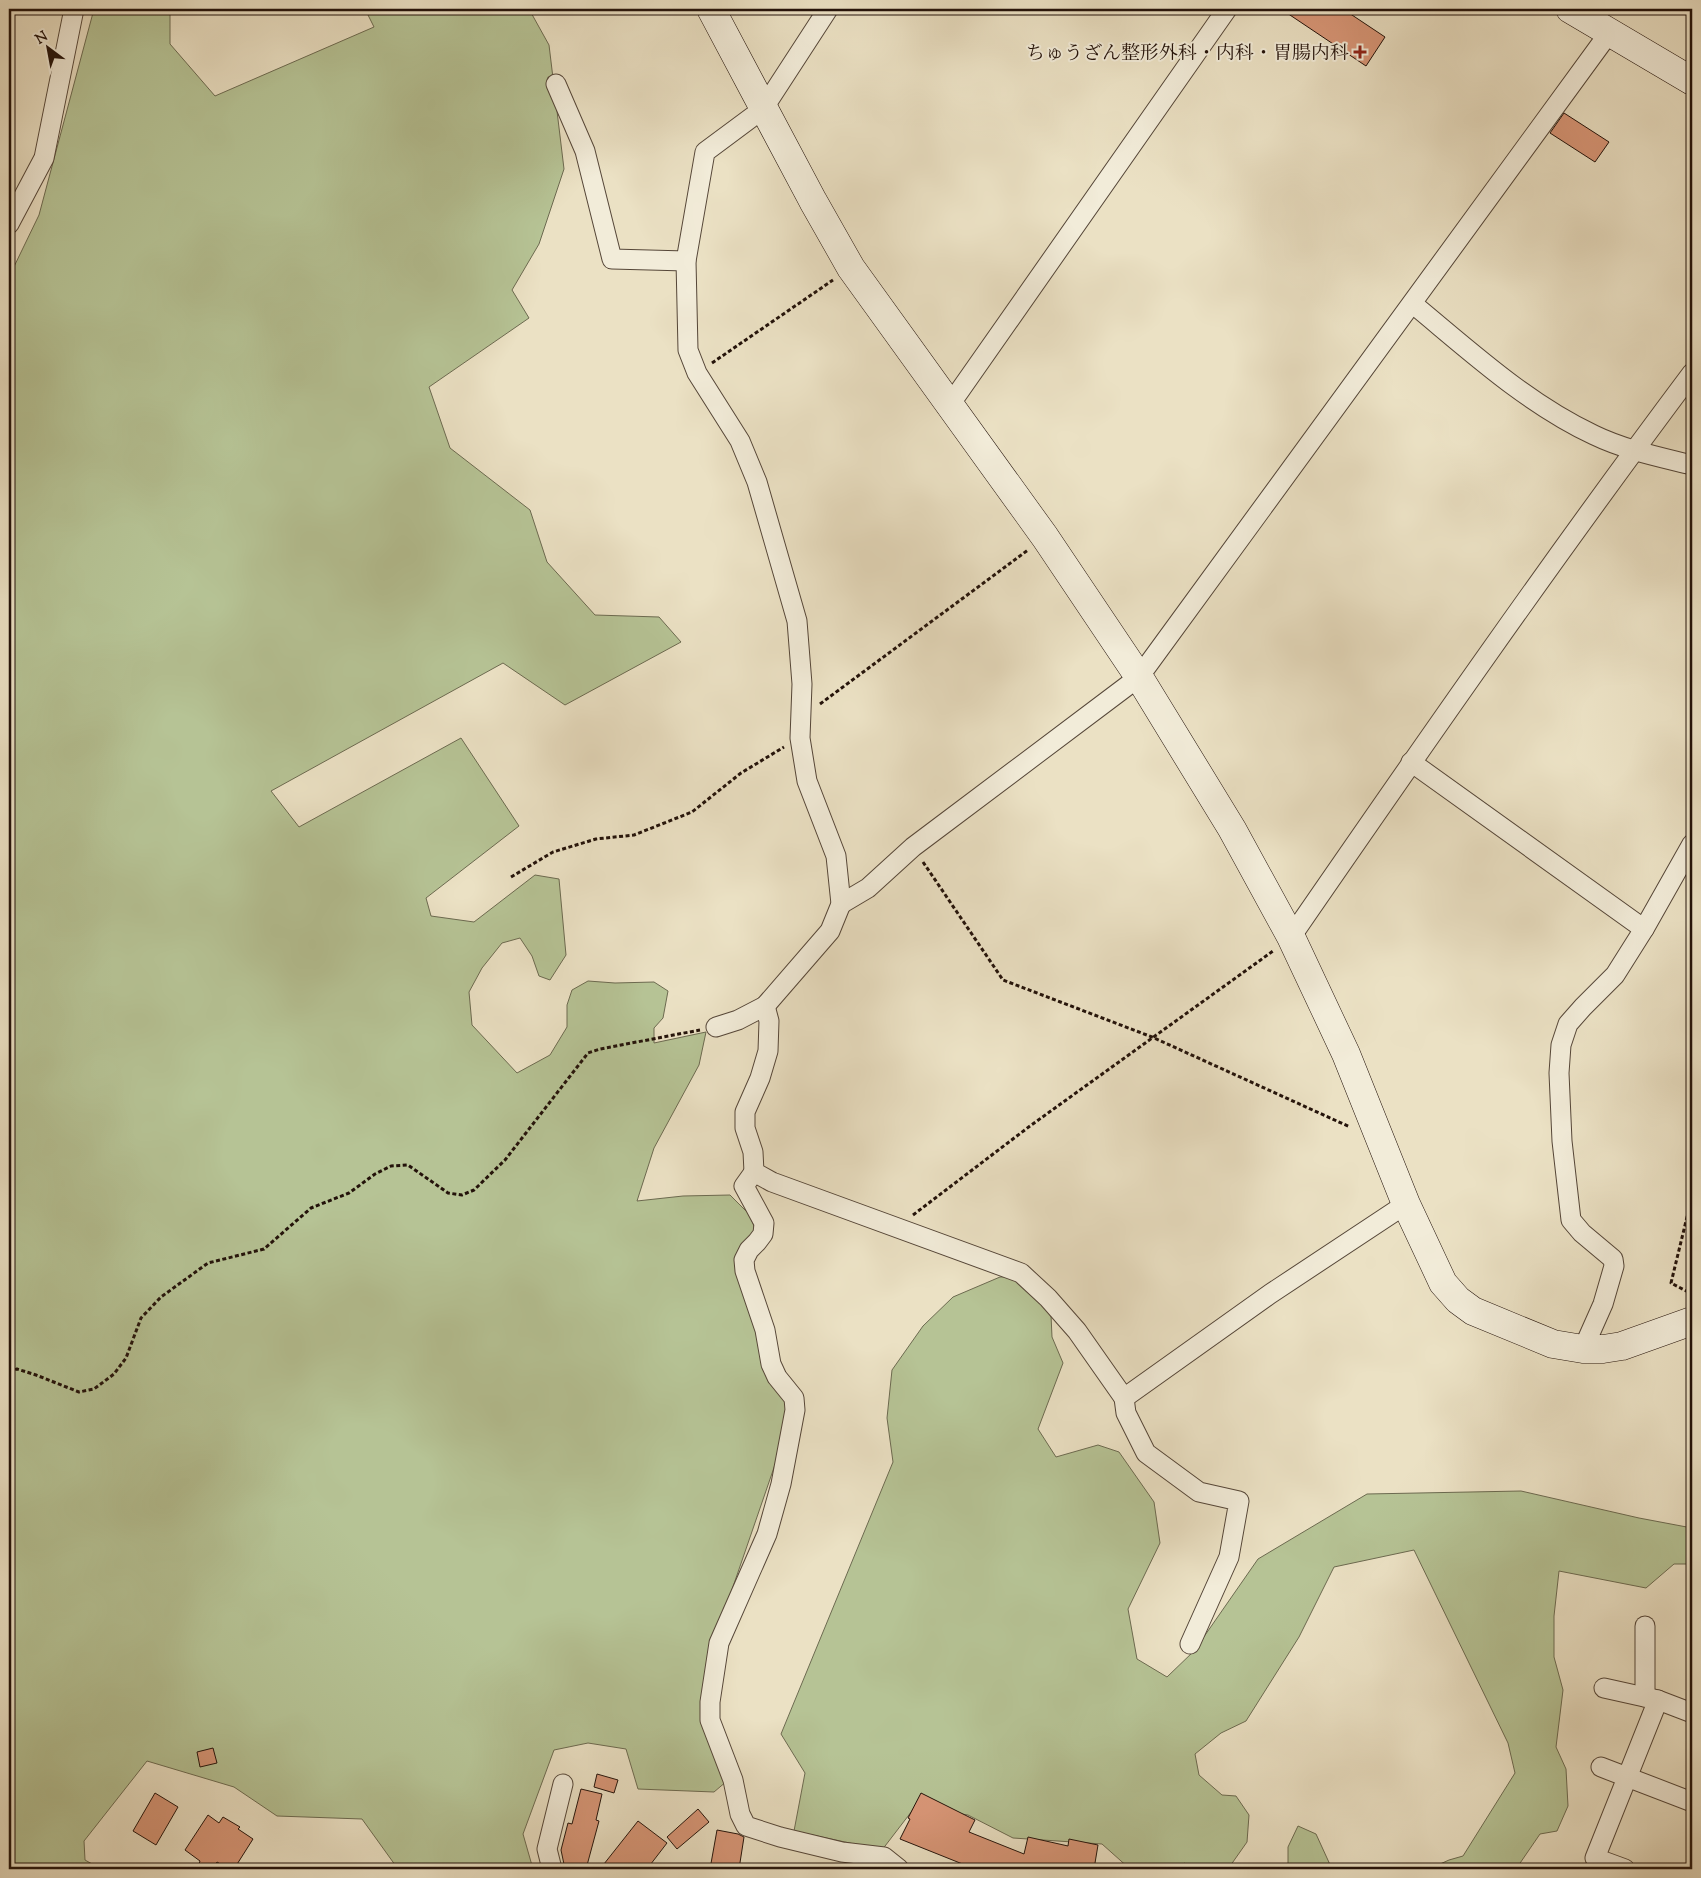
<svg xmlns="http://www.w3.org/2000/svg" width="1701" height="1878" font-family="'Sorts Mill Goudy','Noto Serif JP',serif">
  <rect width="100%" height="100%" fill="#ebe1c4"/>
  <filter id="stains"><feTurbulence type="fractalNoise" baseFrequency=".004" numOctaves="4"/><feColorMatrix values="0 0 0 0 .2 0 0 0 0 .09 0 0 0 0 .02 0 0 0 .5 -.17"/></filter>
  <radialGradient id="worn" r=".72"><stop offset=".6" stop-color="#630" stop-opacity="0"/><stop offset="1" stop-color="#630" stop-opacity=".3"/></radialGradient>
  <!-- green -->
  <g fill="#b6c395" stroke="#6c6a50">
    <path d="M94,9H170V44L215,96L374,27L365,9H529L549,45L564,169L539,244L512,290L529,318L429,387L450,448L530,510L547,562L595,615L659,617L681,642L565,705L503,663L271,791L299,827L461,738L519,826L426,898L431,916L474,922L535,875L559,879L566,955L550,980L539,976L532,956L520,938L502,943L482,968L469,992L472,1025L517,1073L550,1055L567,1027V1005L572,990L588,981L615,983L654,982L668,991L663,1018L654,1028V1043L706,1032L699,1065L654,1148L637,1201L683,1196L730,1195L750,1215L755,1229L741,1248L789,1410L779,1453L715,1639L704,1680L702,1724L727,1781L714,1792L638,1789L626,1749L588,1743L554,1750L523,1834L533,1869H398L362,1819L277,1816L234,1787L147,1761L84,1841L85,1860L101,1869H9V277L39,215Z"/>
    <path d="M1020,1276L1051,1315L1052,1337L1063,1363L1038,1429L1056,1457L1098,1445L1119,1452L1154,1502L1160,1543L1128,1609L1137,1659L1167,1677L1194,1651L1258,1559L1367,1494L1521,1491L1639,1518L1692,1528V1564H1674L1646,1588L1559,1571L1554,1616V1657L1563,1690L1556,1747L1566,1769L1568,1806L1557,1831L1540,1834L1516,1869H1429L1449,1860L1463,1856L1515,1773L1508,1743L1414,1550L1334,1567L1299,1637L1246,1721L1221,1733L1195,1754L1199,1775L1222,1795L1236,1796L1249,1815L1247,1842L1228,1869H1196L1184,1863L1179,1869H1130L1102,1844L1013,1838L968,1815L915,1807L882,1850L794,1831L805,1773L781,1734L893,1462L887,1418L892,1370L923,1326L953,1297L1000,1277Z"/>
    <path d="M1298,1826L1316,1834L1332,1869H1288V1847Z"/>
  </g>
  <!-- building -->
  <g fill="#d89677" stroke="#23120a">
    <path d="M1281,9H1343L1385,37L1366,66Z"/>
    <path d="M1564,113L1609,142L1595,162L1550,133Z"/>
    <path d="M213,1748L217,1763L200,1767L197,1752Z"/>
    <path d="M597,1774L618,1780L614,1793L594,1787Z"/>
    <path d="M581,1789L602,1794L596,1820L599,1821L586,1869H565L561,1850L568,1823L572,1824Z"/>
    <path d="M155,1793L178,1807L156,1845L133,1831Z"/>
    <path d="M921,1793L975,1820L969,1832L1024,1854L1028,1837L1068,1846L1069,1839L1098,1845L1094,1869H1020L1003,1864L1001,1869H975L900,1839L910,1819L908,1818Z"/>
    <path d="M698,1809L709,1822L677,1849L667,1837Z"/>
    <path d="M208,1815L219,1823L223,1817L240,1827L238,1829L253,1839L234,1869H229L217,1862L212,1869H208L199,1864L200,1861L185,1850Z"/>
    <path d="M638,1821L667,1843L647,1869H600Z"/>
    <path d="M717,1830L738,1834L744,1837L739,1869H710Z"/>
  </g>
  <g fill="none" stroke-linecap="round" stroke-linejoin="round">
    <defs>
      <g id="street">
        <path d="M556,84L585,151L612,259L686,261"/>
        <path d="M9,224L44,158L74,9"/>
        <path d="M1413,304C1470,351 1526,403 1594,435C1625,450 1660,457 1692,465"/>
        <path d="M949,406L1227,9"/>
        <path d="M1411,762L1644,929"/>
        <path d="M841,904L868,888L913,847L1139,677L1609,33"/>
        <path d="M1291,937C1422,747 1554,557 1692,373"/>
        <path d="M765,1006L769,1021L768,1051L760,1078L745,1112V1128L753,1152L754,1172L772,1182L1021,1273L1048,1298L1077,1331L1124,1398L1270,1294L1406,1204"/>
        <path d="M716,1027L738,1020L765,1006L830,931L841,904L836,856L807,781L800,738L802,684L797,621L757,482L740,441L697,373L688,350L686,261L705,152L763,109L828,9"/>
        <path d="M754,1172L744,1186L764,1223L763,1234L757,1242L749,1250L744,1260L745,1271L765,1330L771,1364L777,1377L794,1398L795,1410L781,1484L767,1534L719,1643L710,1702V1720L733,1780L740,1814L746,1826L780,1837L842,1852L884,1857L899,1869"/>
        <path d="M1583,1349L1603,1304L1614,1266L1613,1259L1582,1233L1571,1220L1562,1141L1559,1073L1561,1045L1568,1024L1583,1007L1615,975L1644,929L1692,844"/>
        <path d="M1124,1398L1126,1413L1146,1453L1199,1492L1239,1501L1229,1557L1190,1644"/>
        <path d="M1645,1626V1697"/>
        <path d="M1604,1688L1658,1700L1692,1713"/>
        <path d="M1601,1767L1692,1802"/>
        <path d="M552,1869L547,1849L563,1784"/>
        <path d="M1625,1869L1595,1858L1658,1700"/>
      </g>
      <g id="secondary">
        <path d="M711,9L813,201L851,268L1045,537L1139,677L1232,829L1291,937L1346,1054L1406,1204L1443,1283L1458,1300L1473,1311L1553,1344L1583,1349H1603L1622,1346L1692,1321"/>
        <path d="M1570,9L1692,81"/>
      </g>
    </defs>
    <!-- street casing -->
    <use href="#street" stroke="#554638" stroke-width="21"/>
    <!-- secondary casing -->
    <use href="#secondary" stroke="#23120a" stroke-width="29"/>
    <!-- path -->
    <g stroke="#23120a" stroke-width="3" stroke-dasharray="4 2.5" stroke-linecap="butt">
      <path d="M712,363L833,280"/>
      <path d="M820,704L1028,550"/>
      <path d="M923,862L1003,980L1152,1037L1350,1127"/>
      <path d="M511,877L553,852L596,839L634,835L692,812L741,773L784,747"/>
      <path d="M1692,1204L1687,1217L1671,1283L1692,1294"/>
      <path d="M913,1215L1030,1126L1273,951"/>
      <path d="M9,1372L17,1369L36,1375L79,1392L94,1389L114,1374L126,1358L141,1318L161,1297L208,1263L264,1249L311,1208L349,1193L375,1174L391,1166L408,1165L448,1193L462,1195L474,1190L505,1160L588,1053L600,1049L700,1030"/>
    </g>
    <!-- street -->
    <use href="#street" stroke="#f2ecd9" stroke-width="19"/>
    <!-- secondary -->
    <use href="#secondary" stroke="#f2ecd9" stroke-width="28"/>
  </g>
  <!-- markers -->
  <path fill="#8f2418" stroke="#f2ecd9" stroke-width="2" d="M1357.5 44.5h5v5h5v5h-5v5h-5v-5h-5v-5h5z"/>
  <g text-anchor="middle" stroke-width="4" stroke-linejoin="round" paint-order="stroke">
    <!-- poi labels -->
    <g font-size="19" fill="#23120a" stroke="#f2ecd9" text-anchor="end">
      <text x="1349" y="59">ちゅうざん整形外科・内科・胃腸内科</text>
    </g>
  </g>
  <!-- margin -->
  <rect width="1701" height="1878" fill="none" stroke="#ebe1c4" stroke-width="30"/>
  <rect x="10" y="10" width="1681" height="1858" fill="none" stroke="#23120a" stroke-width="2.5"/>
  <rect x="15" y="15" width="1671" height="1848" fill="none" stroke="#23120a"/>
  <!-- north arrow -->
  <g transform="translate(48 48) rotate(328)" stroke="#f2ecd9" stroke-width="4" paint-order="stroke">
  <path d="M0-4L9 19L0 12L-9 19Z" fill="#23120a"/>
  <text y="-8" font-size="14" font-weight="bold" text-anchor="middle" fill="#23120a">N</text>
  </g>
  <rect width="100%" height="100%" filter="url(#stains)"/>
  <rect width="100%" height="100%" fill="url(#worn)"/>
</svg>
